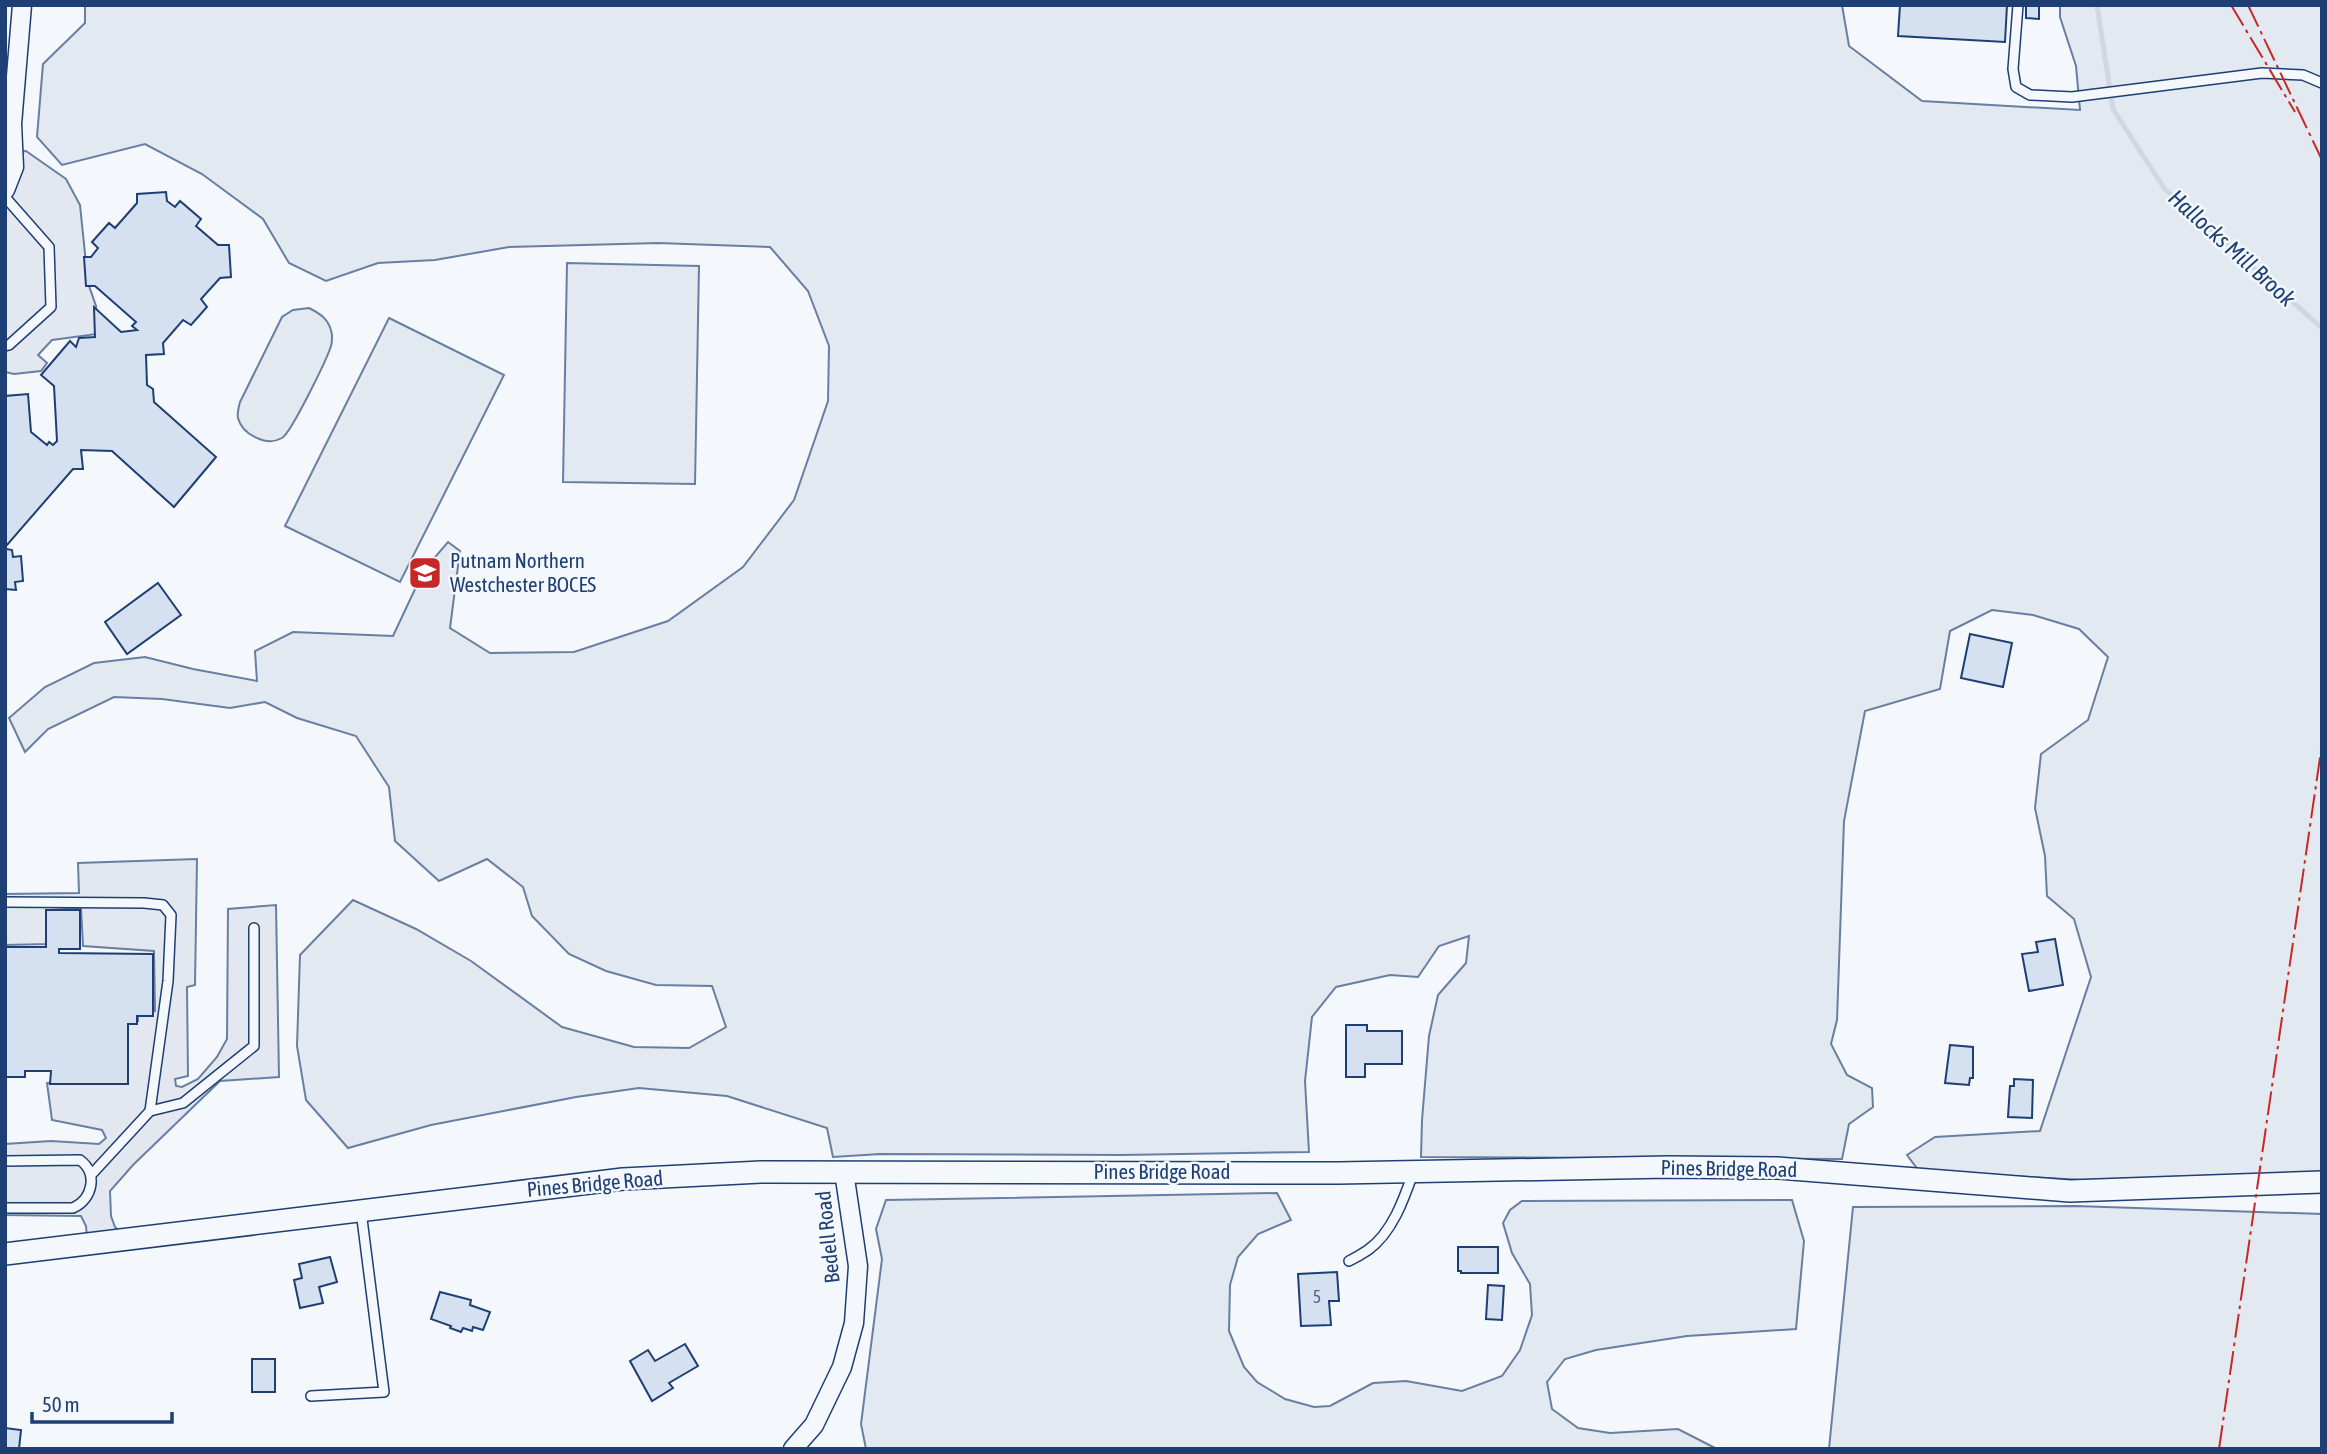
<svg xmlns="http://www.w3.org/2000/svg" width="2327" height="1454" font-family="'Asap Condensed',sans-serif">
  <rect width="100%" height="100%" fill="#f4f7fb"/>
  <!-- green -->
  <g fill="#e3e9f0" stroke="#687fa3" stroke-width="2">
    <path d="M85,5H1842L1849,46L1922,101L2080,110L2076,66L2060,17V5H2322V1172L2084,1180L1919,1171L1907,1155L1935,1137L2040,1131L2091,977L2074,919L2047,896L2045,856L2035,808L2041,754L2088,720L2108,657L2079,629L2033,615L1992,610L1950,631L1940,689L1865,711L1844,821L1837,1020L1831,1044L1847,1075L1872,1088L1873,1107L1849,1124L1842,1159L1421,1157L1422,1120L1429,1036L1438,995L1466,963L1469,936L1439,946L1418,977L1390,975L1336,987L1312,1017L1305,1081L1309,1152L1121,1155L880,1154L833,1157L827,1128L727,1096L639,1088L576,1097L431,1125L348,1148L306,1100L297,1046L300,955L353,900L416,929L471,961L562,1027L634,1047L689,1048L726,1027L712,986L656,985L606,971L569,954L532,916L523,887L487,859L439,881L395,841L389,787L356,736L297,718L265,702L230,708L162,699L114,697L48,729L25,752L9,718L45,687L94,663L145,657L193,669L257,681L255,651L293,632L393,636L424,570L448,542L460,551L450,628L490,653L574,652L668,621L743,567L794,500L828,401L829,346L808,291L770,247L658,243L509,247L435,260L378,263L326,281L289,263L263,219L202,174L145,144L62,165L37,137L43,64L85,23Z"/>
    <path d="M567,263L699,266L695,484L563,482Z"/>
    <path d="M309,308C321,314 330,320 332,335C332,338 332,344 331,346C327,359 291,433 282,438C266,447 242,434 238,418C237,413 239,406 240,402L282,317L293,310Z"/>
    <path d="M389,318L504,375L400,582L285,526Z"/>
    <path d="M1277,1193L1291,1220L1258,1234L1238,1257L1230,1285L1229,1331L1244,1367L1257,1382L1285,1399L1314,1407L1330,1406L1373,1383L1406,1381L1462,1391L1502,1376L1520,1350L1532,1315L1530,1284L1512,1253L1503,1223L1510,1210L1522,1201L1792,1200L1804,1241L1796,1329L1687,1336L1596,1350L1565,1359L1547,1382L1552,1409L1578,1428L1610,1433L1678,1429L1717,1449H866L861,1424L882,1259L876,1229L886,1200Z"/>
    <path d="M2075,1206L2322,1214V1449H1829L1853,1207Z"/>
  </g>
  <!-- parking -->
  <g fill="#e3e8f0" stroke="#687fa3" stroke-width="2">
    <path d="M26,151L66,179L80,205L88,283L96,306L97,334L52,340L38,355L47,363L41,371L14,374L5,372V153Z"/>
    <path d="M197,859L195,985L187,987L188,1076L175,1079L176,1086L182,1087L198,1079L217,1057L227,1039L228,909L276,905L279,1077L220,1081L133,1165L110,1191L111,1216L115,1227L124,1235L87,1238L86,1226L81,1216L5,1215V1144L51,1141L99,1144L106,1138L102,1130L52,1120L47,1083L128,1081V1022L138,1021V1012L155,1011L154,951L83,946L81,908L51,910L49,944L5,945V894L79,893L78,863Z"/>
  </g>
  <g fill="none" stroke-linecap="round" stroke-linejoin="round">
    <!-- stream -->
    <path stroke="#cfd7e4" stroke-width="5" d="M2097,5L2113,109L2164,188L2322,328"/>
  </g>
  <!-- building -->
  <g fill="#d5e0f0" stroke="#1d3f73" stroke-width="2">
    <path d="M1900,5H2007L2005,42L1898,36Z"/>
    <path d="M2026,5H2039V19L2026,18Z"/>
    <path d="M166,192L167,201L175,207L180,201L201,219L196,226L218,245H229L231,277L220,278L201,299L207,307L191,325L183,320L163,343L164,354L146,355L147,385L153,389L154,402L216,457L174,507L112,451L81,450L83,469H73L6,546V549L12,550L13,557L21,556L23,581L15,582L16,590L5,589V396L28,394L31,432L47,445L49,442L53,445L57,441L54,386L41,375L70,341L76,347L79,338L95,337L94,307L121,332L137,330L132,326L136,322L95,286H86L84,257H91L98,248L92,242L109,223L115,228L137,203V194Z"/>
    <path d="M158,583L181,615L127,654L105,622Z"/>
    <path d="M1970,634L2012,643L2003,687L1961,678Z"/>
    <path d="M46,910H80V949H59V953L153,954V1016H137V1024H128V1084H50L51,1071H25V1077H5V947H46Z"/>
    <path d="M2055,939L2063,985L2029,991L2022,954L2038,952L2036,942Z"/>
    <path d="M1346,1025H1367V1031H1402V1064H1365V1077H1346Z"/>
    <path d="M1950,1045L1973,1047V1078H1970L1969,1085L1945,1083Z"/>
    <path d="M2014,1079L2033,1080L2032,1118L2008,1117L2010,1086H2014Z"/>
    <path d="M1458,1247H1498V1273H1461V1271H1458Z"/>
    <path d="M330,1257L337,1282L319,1287L323,1303L300,1308L294,1280L302,1278L299,1264Z"/>
    <path d="M1337,1272L1339,1301H1329L1331,1325L1301,1326L1298,1274Z"/>
    <path d="M1488,1285L1504,1286L1502,1320L1486,1319Z"/>
    <path d="M440,1292L471,1300L470,1305L490,1312L483,1330L473,1327L472,1331L463,1328L461,1332L450,1328L451,1326L431,1319Z"/>
    <path d="M685,1344L698,1366L669,1383L673,1388L652,1401L630,1361L648,1350L655,1361Z"/>
    <rect x="252" y="1359" width="23" height="33"/>
    <path d="M5,1428L21,1430L19,1449H5Z"/>
  </g>
  <g fill="none" stroke-linecap="round" stroke-linejoin="round">
    <defs>
      <g id="service">
        <path d="M2018,5L2013,69L2016,87L2030,95L2072,97L2262,73L2303,75L2322,83"/>
        <path d="M5,197L49,247L51,307L9,345L5,346"/>
        <path d="M5,902L144,903L163,905L171,915L168,981L150,1111L91,1175"/>
        <path d="M150,1111L183,1103L254,1046V928"/>
        <path d="M5,1161L80,1160C98,1173 93,1199 73,1208H5"/>
        <path d="M1349,1261C1355,1258 1362,1254 1368,1250C1392,1233 1404,1199 1413,1173"/>
        <path d="M311,1396L384,1392L361,1211"/>
      </g>
      <g id="minor">
        <path d="M5,190L14,167L12,124L22,5"/>
        <path d="M793,1449L814,1425L842,1367L854,1323L858,1266L844,1172"/>
      </g>
      <path id="tertiary" d="M5,1254L623,1179L761,1172L1339,1173L1669,1167L1777,1168L2070,1191L2322,1182"/>
    </defs>
    <!-- service casing -->
    <use href="#service" stroke="#1d3f73" stroke-width="12"/>
    <!-- minor casing -->
    <use href="#minor" stroke="#1d3f73" stroke-width="21"/>
    <!-- tertiary casing -->
    <use href="#tertiary" stroke="#1d3f73" stroke-width="24"/>
    <!-- service -->
    <use href="#service" stroke="#f4f7fb" stroke-width="9"/>
    <!-- minor -->
    <use href="#minor" stroke="#f4f7fb" stroke-width="18"/>
    <!-- tertiary -->
    <use href="#tertiary" stroke="#f4f7fb" stroke-width="21"/>
    <!-- power -->
    <g stroke="#c62828" stroke-width="2" stroke-dasharray="24 5 3.5 5" stroke-linecap="butt">
      <path d="M2231,5L2295,112"/>
      <path d="M2248,5L2322,160"/>
      <path d="M2219,1449L2322,744"/>
    </g>
  </g>
  <!-- icons -->
  <defs>
    <symbol id="school-square" viewBox="-11 -11 22 22"><rect x="-9" y="-9" width="18" height="18" rx="4" fill="#c62828" stroke="#f4f7fb"/><path d="M0-5L7-2L0 1L-7-2ZM-4 1L0 2.5L4 1V4Q0 6-4 4Z" fill="#fff"/></symbol>
  </defs>
  <g fill-rule="evenodd">
    <use href="#school-square" x="406" y="554" width="38" height="38"/>
  </g>
  <g text-anchor="middle" stroke-width="5" stroke-linejoin="round" paint-order="stroke">
    <!-- number labels -->
    <g font-size="18" fill="#4b6792">
      <text x="1317" y="1303">5</text>
    </g>
    <!-- poi labels -->
    <g font-size="21" fill="#1d3f73" stroke="#f4f7fb" text-anchor="start">
      <text x="450" y="568">Putnam Northern<tspan x="450" dy="24">Westchester BOCES</tspan></text>
    </g>
    <!-- street labels -->
    <g font-size="21" fill="#1d3f73" stroke="#f4f7fb">
      <text transform="translate(1729 1169) rotate(1)" y="7">Pines Bridge Road</text>
      <text x="1162" y="1179">Pines Bridge Road</text>
      <text transform="translate(595 1184) rotate(-5)" y="7">Pines Bridge Road</text>
      <text transform="translate(828 1237) rotate(-96)" y="7">Bedell Road</text>
    </g>
    <!-- water labels -->
    <g font-size="23" font-style="italic" fill="#1d3f73" stroke="#f4f7fb">
      <text transform="translate(2232 248) rotate(42)" y="8">Hallocks Mill Brook</text>
    </g>
  </g>
  <!-- border -->
  <rect width="2327" height="1454" fill="none" stroke="#1d3f73" stroke-width="14"/>
  <!-- scale -->
  <path d="M32 1412v10h140v-10" fill="none" stroke="#1d3f73" stroke-width="3.5"/>
  <text x="42" y="1412" font-size="21" fill="#1d3f73" stroke="#f4f7fb" stroke-width="5" paint-order="stroke">50 m</text>
</svg>
